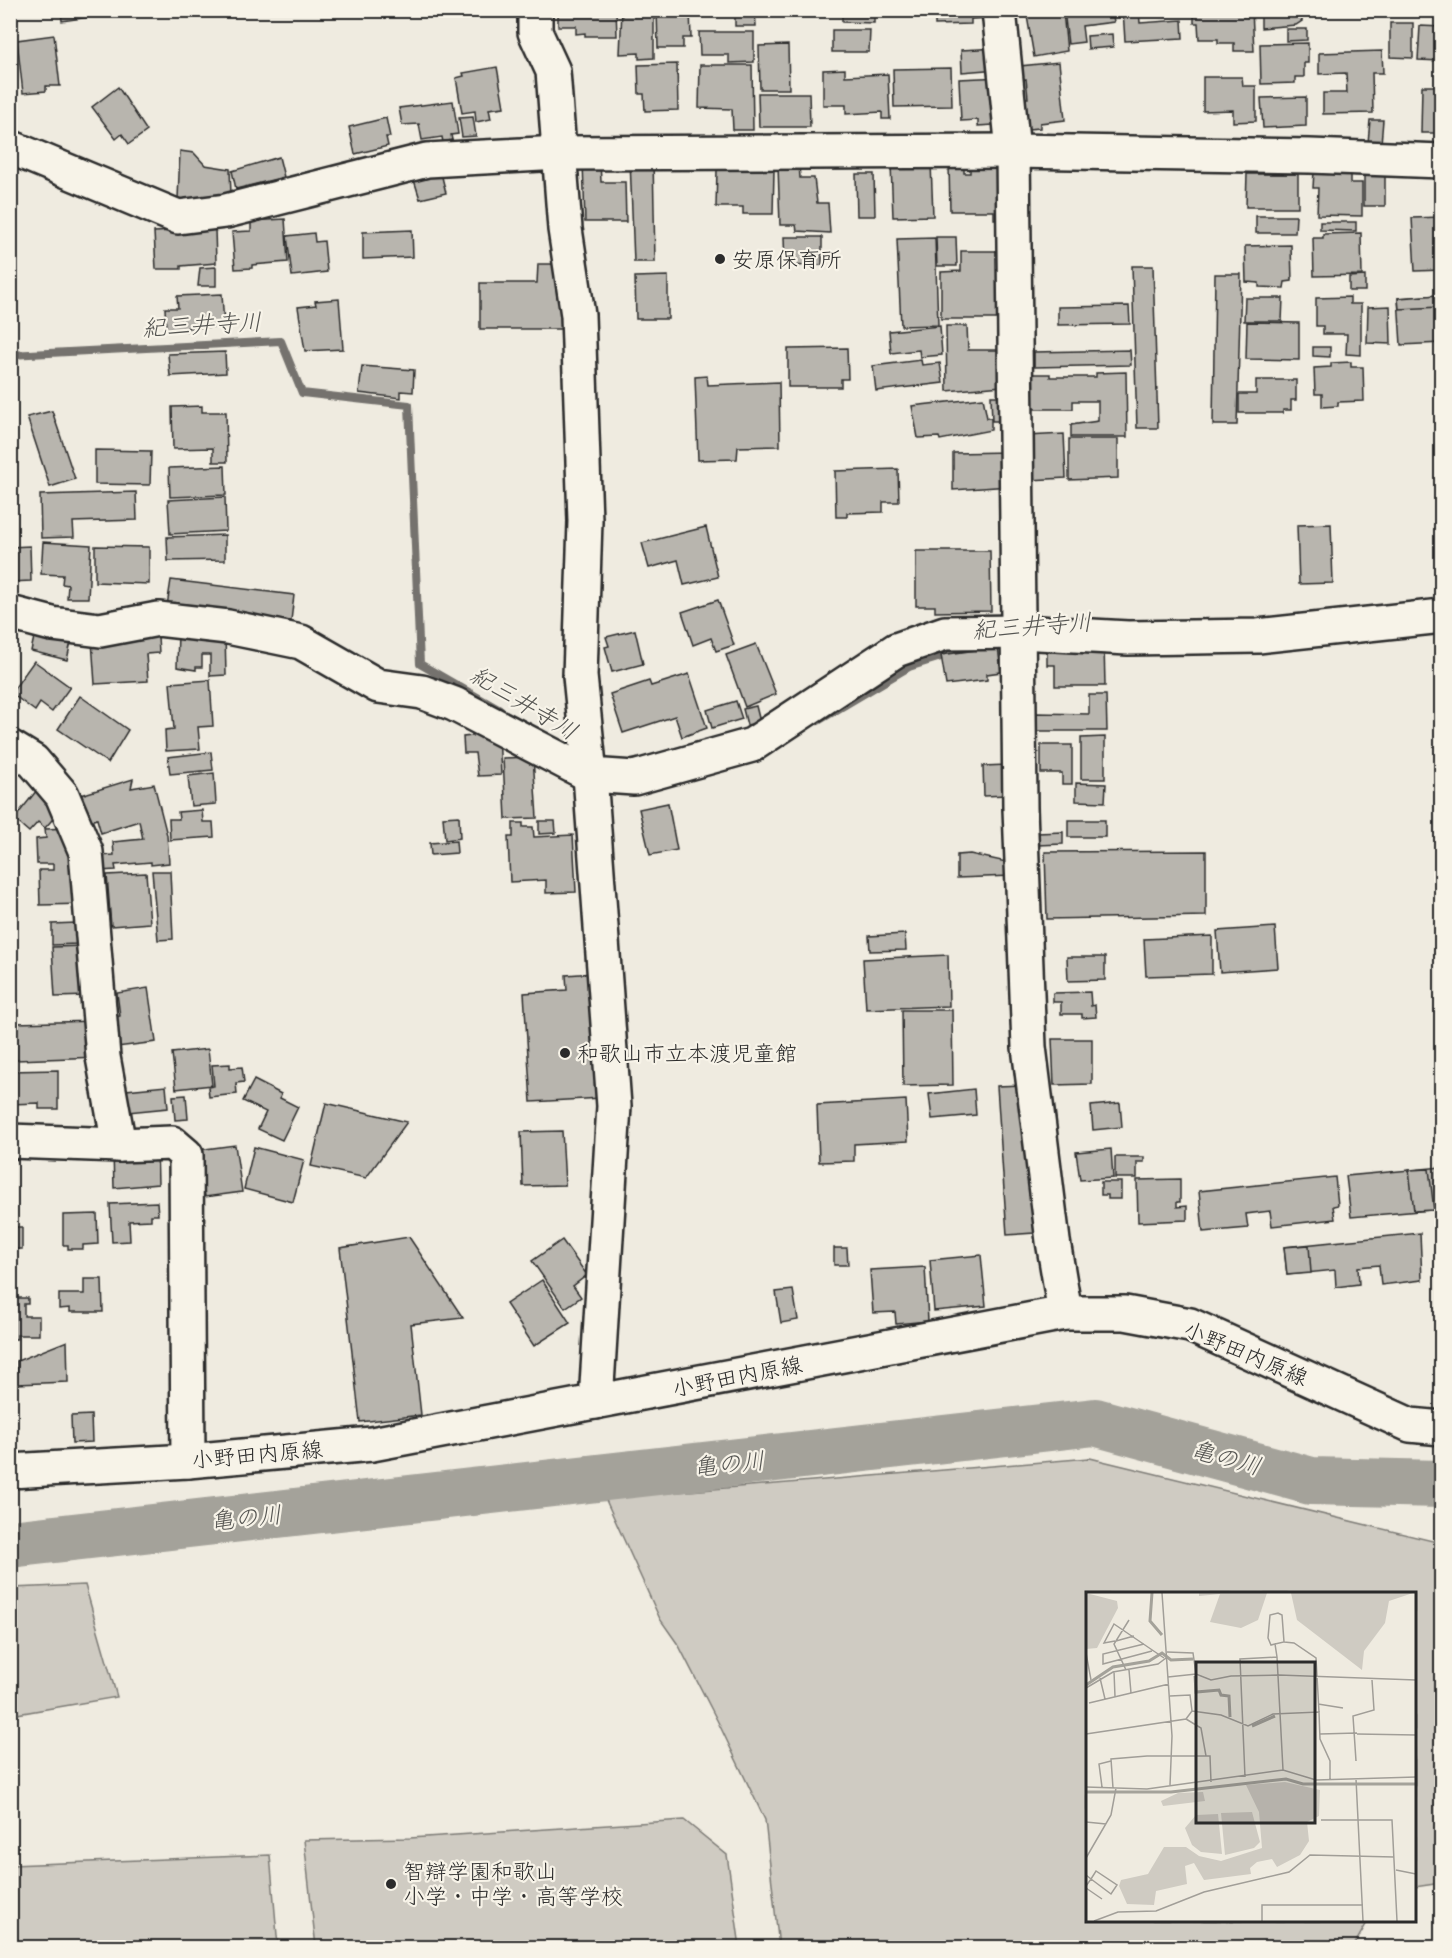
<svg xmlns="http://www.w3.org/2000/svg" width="1452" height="1958" font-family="Itim,'Klee One',sans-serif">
  <rect width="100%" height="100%" fill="#efebe0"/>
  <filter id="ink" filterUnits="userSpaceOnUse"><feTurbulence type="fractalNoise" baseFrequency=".0167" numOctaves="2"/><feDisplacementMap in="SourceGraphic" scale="12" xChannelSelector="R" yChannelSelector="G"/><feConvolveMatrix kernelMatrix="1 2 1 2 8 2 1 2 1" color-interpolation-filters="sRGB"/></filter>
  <g filter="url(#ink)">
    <!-- green -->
    <g fill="#cfcbc2" stroke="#7d7b76" stroke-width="1.5">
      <path d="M1090,1458L1441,1543V1883L1415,1887L1414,1594H1088V1920L1368,1921L1353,1947H779L765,1820L718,1722L679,1646L660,1619L605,1498Z"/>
      <path d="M85,1585L117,1697L11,1715V1588Z"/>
      <path d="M684,1820L727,1855L740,1947H316L304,1840L410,1838Z"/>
      <path d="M270,1855L278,1947H11V1865Z"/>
    </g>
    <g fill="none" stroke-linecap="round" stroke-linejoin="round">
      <!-- stream -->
      <g stroke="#74726e" stroke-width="8">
        <path d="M10,355L281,341L302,393L409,405L420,664L500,710"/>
        <path d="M818,721L909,667L976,646"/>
      </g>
      <!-- river -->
      <path stroke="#a4a29a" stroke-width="48" d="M10,1544L1095,1422L1311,1481L1442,1484"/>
    </g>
    <!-- building -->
    <g fill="#b8b5ae" stroke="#2b2b2b" stroke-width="1.5">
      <path d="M61,10H88L89,17L62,21Z"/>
      <path d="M558,10H616L617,36H585V33L576,34V26H558Z"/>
      <path d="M622,10H654V58L639,59V53L620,54Z"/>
      <path d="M657,10H690L691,38H683V48H658Z"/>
      <path d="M735,10H755L756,26H735Z"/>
      <path d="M842,10H874V23L842,22Z"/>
      <path d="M935,10H987V18L971,19V24L935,25Z"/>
      <path d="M1064,10H1112L1114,22L1082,26L1084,42L1068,44Z"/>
      <path d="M1123,10H1139L1140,23L1182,20L1183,38L1125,41Z"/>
      <path d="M1194,10H1252L1254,51H1234V43H1218V39H1199L1198,23H1194Z"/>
      <path d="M1261,10H1302V21L1296,25L1261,28Z"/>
      <path d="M1063,12L1067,51L1034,57L1027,16Z"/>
      <path d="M1390,23H1413V58L1390,57Z"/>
      <path d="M1420,26L1442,27V61L1418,60Z"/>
      <path d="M1286,29H1307V40L1286,41Z"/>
      <path d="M832,30H870L869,52H832Z"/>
      <path d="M699,32H754V62L729,63V55H700Z"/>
      <path d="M1112,34L1113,47L1088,49L1087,36Z"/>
      <path d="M54,35L60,86H46V91L23,93L17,40Z"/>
      <path d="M1308,43V63H1304V77H1295V83L1261,84L1260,44Z"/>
      <path d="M788,45L789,89H760L759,46Z"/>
      <path d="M998,48V69L962,72L961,50Z"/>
      <path d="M1382,51L1383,73H1372L1373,113L1323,114V93H1347L1346,73L1319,74V53Z"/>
      <path d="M1059,62L1065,120L1040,123V128L1028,129L1025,98H1028L1027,88L1026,79L1022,80L1020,66Z"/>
      <path d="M677,64L678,110L645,111L644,94H639L638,65Z"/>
      <path d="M700,65H752L753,130H733L732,109L699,108Z"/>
      <path d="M497,67L504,107L489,109L491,119L476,122L475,111L462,113L456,78L464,76L463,73Z"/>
      <path d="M951,68L952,106L894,107L893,69Z"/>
      <path d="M845,69V76L888,74L890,119H882V112L846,114V105H823V70Z"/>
      <path d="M1003,77L1006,118H993V125L978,126V120L961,121L959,79Z"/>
      <path d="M1203,77H1242L1243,86H1256V121L1233,122V110L1203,111Z"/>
      <path d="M1422,86H1442V133H1421Z"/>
      <path d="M118,87L147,131L129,144L122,134L116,139L92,107Z"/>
      <path d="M758,93H809L810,127H759Z"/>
      <path d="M1306,97V126L1263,128L1261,98Z"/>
      <path d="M453,101L458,134L451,135L452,140L443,142L442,137L422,140L419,124L402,125L399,108Z"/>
      <path d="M473,117L476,136L462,137L459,118Z"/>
      <path d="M386,118L390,137H386L388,146L355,154L349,127Z"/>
      <path d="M1370,120H1383L1381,144L1368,143Z"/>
      <path d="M180,151L194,153L205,165L230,169L231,195L193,201L178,199Z"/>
      <path d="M279,157L284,177L236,189L232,171Z"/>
      <path d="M653,159L655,262H634L630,160Z"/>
      <path d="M583,161H600L601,182H625L626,222H585Z"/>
      <path d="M931,163L933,216L893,217L891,164Z"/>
      <path d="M799,164L800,178H814L817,203H828L830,233L797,231L796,225H780L778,166Z"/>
      <path d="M949,165L964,166V173H970V165H1000L1017,218L994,219V211H950Z"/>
      <path d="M717,170H774L773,214H743V207H716Z"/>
      <path d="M1314,171L1350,172V183H1362V216L1317,215L1318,188H1313Z"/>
      <path d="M441,173L446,193L420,199L414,180Z"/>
      <path d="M1385,173V206H1364V174Z"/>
      <path d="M856,174H874L875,216H857Z"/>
      <path d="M1247,174H1298V207H1246Z"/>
      <path d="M1256,216H1296L1295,233H1256Z"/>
      <path d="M1442,217V270L1415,271L1412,218Z"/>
      <path d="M285,219L288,262L252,265V268L235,269L232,232L251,231V221Z"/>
      <path d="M1320,222H1356V231L1320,230Z"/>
      <path d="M215,229L216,263L181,266V269H156L154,232Z"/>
      <path d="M412,230L413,257L363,259V232Z"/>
      <path d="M314,233L315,242L324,241L327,272L292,276L287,236Z"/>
      <path d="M1361,233L1362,275L1314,276L1313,238H1323V234Z"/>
      <path d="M784,237H822V265L785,266Z"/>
      <path d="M936,237H956L957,266H937Z"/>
      <path d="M935,238L938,325L901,326L897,239Z"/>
      <path d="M1291,245L1292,281L1285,282L1284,288L1259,287V283L1246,282L1245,246Z"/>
      <path d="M961,251H1010V319H941V272L961,271Z"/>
      <path d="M538,264H565V329H480V283H537Z"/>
      <path d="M1132,266H1153L1158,428H1137Z"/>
      <path d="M216,267V286H198L200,268Z"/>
      <path d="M1215,274H1241L1237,425H1213Z"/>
      <path d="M668,276V319H636L635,277Z"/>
      <path d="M1365,276V291H1349V277Z"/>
      <path d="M222,294L224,326L186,328V331L166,329L165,308H178L177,296Z"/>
      <path d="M1439,295L1442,307V343L1401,345L1398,298Z"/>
      <path d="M1439,295L1440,307L1399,309L1398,298Z"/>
      <path d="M1350,297V304H1361V355L1346,354L1347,334H1323V326H1316V298Z"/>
      <path d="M1245,298H1283L1282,321H1244Z"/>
      <path d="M339,299L343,349L305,351L298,307L316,305L315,301Z"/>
      <path d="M1129,306L1130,324L1058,325V307Z"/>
      <path d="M1390,306L1391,344L1367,343L1368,307Z"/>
      <path d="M1247,322L1299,323V360L1246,359Z"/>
      <path d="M940,326L942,355L920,357L919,350L891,353L889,331Z"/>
      <path d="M946,326H967L968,350H1013V385L947,391Z"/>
      <path d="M1313,347H1330V357L1313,356Z"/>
      <path d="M847,348L848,379H841V387H788V349Z"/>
      <path d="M1130,350L1131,365L1034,367V352Z"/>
      <path d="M225,352L226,373L170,376L168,354Z"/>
      <path d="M921,360L922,365L940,363L943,383L876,391L873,366Z"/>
      <path d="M1351,362V367H1363L1364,401L1338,402V406L1322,407V394H1315L1314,368L1331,367V363Z"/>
      <path d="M362,366L414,370L413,392L401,391V398L359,393Z"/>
      <path d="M1126,372L1127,437H1071V425L1098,421V401H1073V409H1026V374H1050V377H1096V373Z"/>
      <path d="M707,376L708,385L779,382L780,446L738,447L737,459L698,460L695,377Z"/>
      <path d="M1256,380H1296V400H1291V410H1283V413H1239V394H1256Z"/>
      <path d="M991,396H1008L1009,421H992Z"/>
      <path d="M983,398L987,418H991V430L940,440L939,437L918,438L912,406Z"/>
      <path d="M202,406V412H226L227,462H213V448L173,449L172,407Z"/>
      <path d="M52,411L75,479L50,487L27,417Z"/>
      <path d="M1064,434L1066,478L1030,480L1027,436Z"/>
      <path d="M1069,439H1118V478L1069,480Z"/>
      <path d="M95,450L151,451L150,485L95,484Z"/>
      <path d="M1009,452L1010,486L953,490V453Z"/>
      <path d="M225,466L226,495L170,497L169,468Z"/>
      <path d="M898,469L899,502H883V512L847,513V517H836L835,471Z"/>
      <path d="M136,492L137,520L73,522L74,537L41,538L40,495Z"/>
      <path d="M225,497L226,531L170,534L168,500Z"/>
      <path d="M1331,524L1333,583L1299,584L1297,525Z"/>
      <path d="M706,527L718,577L684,585L678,560L649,568L642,543Z"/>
      <path d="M225,535V560L168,561L167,537Z"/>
      <path d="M43,542L91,545L88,598H67L68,585L62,584L63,575L41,574Z"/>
      <path d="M30,546L31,581L10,582V547Z"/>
      <path d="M95,546L149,547V584L95,582Z"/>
      <path d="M916,551H990L991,611L935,612V606H916Z"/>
      <path d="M171,580L294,595L291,621L167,606Z"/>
      <path d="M718,600L734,645L716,651L711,638L693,645L682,612Z"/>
      <path d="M36,628L72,637L67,660L31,651Z"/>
      <path d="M635,630L643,664L612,672L605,647L609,646L606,637Z"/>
      <path d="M178,633L225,634L226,675L210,676V655H202V667H196V670L177,667Z"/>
      <path d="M158,637L159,653L146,654L148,681L95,684L92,641Z"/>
      <path d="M756,644L776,694L745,707L726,655Z"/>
      <path d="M1047,645H1104L1105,686H1055V665H1047Z"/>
      <path d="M998,647L1001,672L987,674V680L946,685L941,655Z"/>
      <path d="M34,661L70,687L52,712L40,703L35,711L11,693Z"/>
      <path d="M689,674L707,728L682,737L675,716L623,733L610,694L649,681L651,686Z"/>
      <path d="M210,680L213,726L198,727L200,749L166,751L165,730L174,729L170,683Z"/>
      <path d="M1089,695H1106L1107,731H1036V713L1089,714Z"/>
      <path d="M80,696L128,730L108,763L58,729Z"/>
      <path d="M736,701L742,719L712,728L707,710Z"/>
      <path d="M756,706L760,722L747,725L743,709Z"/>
      <path d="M472,727L499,734L501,775L478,776L475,753H464L463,737L472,736Z"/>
      <path d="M1105,737V779H1081V738Z"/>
      <path d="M1041,745H1072V784H1062V773H1041Z"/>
      <path d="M211,752L213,770L170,774L168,757Z"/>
      <path d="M533,757L537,818L506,819L503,758Z"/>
      <path d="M1007,765V795L984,796L983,766Z"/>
      <path d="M214,773L216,804L191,806L188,776Z"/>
      <path d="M133,779L131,788L154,784L167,835L169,863L151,865V862L115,865L116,870L99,871L98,856L114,855L113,842L143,839L139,821L101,833L97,819L89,821L81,795Z"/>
      <path d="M1076,783L1106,784L1105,802L1076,801Z"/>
      <path d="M41,785L65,805L45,828L38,822L29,832L14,819Z"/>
      <path d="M668,803L677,850L650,855L639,809Z"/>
      <path d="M202,810L203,822H213L214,837L170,840L169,819H179L178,812Z"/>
      <path d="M459,816L460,838L445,840L443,817Z"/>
      <rect x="1068" y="820" width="37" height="17"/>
      <path d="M539,821H555L556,833L539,834Z"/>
      <path d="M513,823H523V827H533L534,837L573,835L576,892L546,893V880L510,882L508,837H513Z"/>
      <path d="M73,828L85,904L40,905L39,870H53V864H37L36,839L46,838L45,829Z"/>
      <path d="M1063,832V844L1037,845V833Z"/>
      <path d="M456,841L457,853L431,855L430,843Z"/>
      <path d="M1206,851V916L1047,919L1045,852Z"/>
      <path d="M970,854L1011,863L1012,876L957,878V855Z"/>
      <path d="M152,871H170L173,939L158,940Z"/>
      <path d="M146,873L150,923L111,926L107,875Z"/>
      <path d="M76,923L77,944L52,945V924Z"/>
      <path d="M1275,927L1278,968L1220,972L1217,931Z"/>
      <path d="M905,934L906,950L870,951L869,936Z"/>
      <path d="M1212,936V974L1146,976L1144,939Z"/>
      <path d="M85,946L88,996L55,997L52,947Z"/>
      <path d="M948,955L949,1006L866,1009L863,959Z"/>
      <path d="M1067,957H1105V980L1068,981Z"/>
      <path d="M593,973L602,1098L531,1102L524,993L567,990L566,975Z"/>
      <path d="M148,988L156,1042L117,1047L112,1018L120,1016L117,993Z"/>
      <path d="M1090,992L1091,1006L1095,1005L1096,1017L1082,1018V1014H1061V1002H1053V993Z"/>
      <path d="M902,1010H952L953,1085L903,1086Z"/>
      <path d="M98,1021L99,1057L16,1060L15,1023Z"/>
      <path d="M1052,1039H1092V1084L1054,1085Z"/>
      <path d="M208,1049L212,1085L176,1089L172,1053Z"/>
      <path d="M230,1064V1068L242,1067L244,1082L236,1083L237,1094L209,1097L208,1087L214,1086L212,1065Z"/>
      <path d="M58,1070V1109H39V1103L10,1104V1071Z"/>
      <path d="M254,1080L281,1094L280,1098L298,1107L282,1140L258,1129L266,1112L243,1101Z"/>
      <path d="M1024,1085L1034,1233L1007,1235L997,1086Z"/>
      <path d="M166,1086L168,1108L128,1112L126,1090Z"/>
      <path d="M974,1089L976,1115L932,1119L929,1094Z"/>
      <path d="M186,1095L188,1119L175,1120L173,1096Z"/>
      <path d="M906,1100L908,1141L854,1144V1161L819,1162L817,1105Z"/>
      <path d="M326,1103L407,1122L366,1178L311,1166Z"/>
      <path d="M1120,1103L1122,1127L1093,1130L1091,1106Z"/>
      <path d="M562,1131L565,1185L523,1186L521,1132Z"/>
      <path d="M235,1145L242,1192L205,1197L198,1150Z"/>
      <path d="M254,1147L304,1160L293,1202L244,1189Z"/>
      <path d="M157,1149L158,1184L114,1188L113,1151Z"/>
      <path d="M1111,1149L1113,1178L1080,1180L1076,1152Z"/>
      <path d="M1115,1157H1144V1162H1137V1178H1115Z"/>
      <path d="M1442,1167V1209L1351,1217L1346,1176Z"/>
      <path d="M1429,1169L1434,1210L1414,1211L1409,1170Z"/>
      <path d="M1335,1177L1338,1205L1333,1206L1335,1219L1272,1226L1270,1211L1246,1214L1248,1228L1203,1232L1199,1191Z"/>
      <path d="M1180,1179V1202H1177V1207L1187,1206V1220L1138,1222L1137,1180Z"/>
      <path d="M1101,1182H1121V1199H1108V1195H1101Z"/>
      <path d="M157,1202L158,1215H151V1220L129,1221L130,1241L112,1242L110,1204Z"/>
      <path d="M97,1214L98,1244L83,1245V1249H68V1245H63V1215Z"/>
      <rect x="10" y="1227" width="12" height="22"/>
      <path d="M1420,1233L1422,1280L1381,1285L1379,1265L1358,1267L1359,1284L1336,1287L1335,1270L1287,1275L1284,1247Z"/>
      <path d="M409,1237L463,1318L411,1324L421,1415L360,1422L340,1248Z"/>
      <path d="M562,1240L587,1275L573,1286L581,1297L565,1308L532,1261Z"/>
      <path d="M1309,1245L1311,1273L1287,1275L1284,1247Z"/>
      <path d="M834,1248H847L848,1265H834Z"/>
      <path d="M981,1255L986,1306L934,1311L930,1260Z"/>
      <path d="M925,1267L928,1321L896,1324L895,1312L873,1313L870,1270Z"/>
      <path d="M84,1279H102L103,1312H70V1308L59,1309V1294H84Z"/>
      <path d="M542,1280L570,1323L534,1346L506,1304Z"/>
      <path d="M793,1290L798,1320L781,1323L776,1292Z"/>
      <path d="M10,1298H28V1304H24V1316H39V1335H17V1339H10Z"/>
      <path d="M67,1341L68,1382L17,1384V1361Z"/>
      <path d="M91,1415L92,1442L72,1443L71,1416Z"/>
    </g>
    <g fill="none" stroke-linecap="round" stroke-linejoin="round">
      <defs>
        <g id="minor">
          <path d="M535,10V32L553,71L565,229L578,315L585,521L580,676L590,775L614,1106L596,1402"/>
          <path d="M999,10L1013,151L1020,808L1029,1047L1053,1241L1065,1313"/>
          <path d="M10,147L178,217L226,211L427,160L560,153L1013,151L1310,156L1442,161"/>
          <path d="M10,613L52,624L100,630L158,619L228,627L301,642L378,686L422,692L454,704L590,775L634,778L752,745L896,650L945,633L1020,632L1128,638L1258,636L1442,616"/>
          <path d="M10,747L33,761L62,795L86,852L103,1057L119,1145"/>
          <path d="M10,1141L119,1145L172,1143L186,1155L188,1461"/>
        </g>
        <path id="major" d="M10,1471L188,1461L372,1444L1065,1313H1125L1190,1325L1410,1425L1442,1428"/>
      </defs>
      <!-- minor casing -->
      <use href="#minor" stroke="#2b2b2b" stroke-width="38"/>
      <!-- major casing -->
      <use href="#major" stroke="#2b2b2b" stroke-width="38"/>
      <!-- minor -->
      <use href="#minor" stroke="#f7f3e8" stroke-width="33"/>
      <!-- major -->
      <use href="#major" stroke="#f7f3e8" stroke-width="33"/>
    </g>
  </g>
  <!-- markers -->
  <g fill="#2b2b2b" stroke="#f7f3e8" stroke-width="2">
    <circle cx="720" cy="259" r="6"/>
    <circle cx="565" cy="1053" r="6"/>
    <circle cx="391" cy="1884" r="6"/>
  </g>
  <g text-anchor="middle" stroke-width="4.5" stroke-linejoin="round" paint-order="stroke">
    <!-- poi labels -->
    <g font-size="22" fill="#2b2b2b" stroke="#f7f3e8" text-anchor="start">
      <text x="732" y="267">安原保育所</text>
      <text x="577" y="1061">和歌山市立本渡児童館</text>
      <text x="403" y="1879">智辯学園和歌山<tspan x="403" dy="25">小学・中学・高等学校</tspan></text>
    </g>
    <!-- street labels -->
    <g font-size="22" fill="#2b2b2b" stroke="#f7f3e8">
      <text transform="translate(1246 1353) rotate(23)" y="8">小野田内原線</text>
      <text transform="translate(737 1376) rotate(-11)" y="8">小野田内原線</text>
      <text transform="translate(257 1454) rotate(-5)" y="8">小野田内原線</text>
    </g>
    <!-- water labels -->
    <g font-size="24" font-style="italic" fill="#555552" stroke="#f7f3e8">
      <text transform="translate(202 325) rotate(-3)" y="8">紀三井寺川</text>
      <text transform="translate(1032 626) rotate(-4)" y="8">紀三井寺川</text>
      <text transform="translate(524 703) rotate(31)" y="8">紀三井寺川</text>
      <text transform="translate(1226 1458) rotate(15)" y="8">亀の川</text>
      <text transform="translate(729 1464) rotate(-6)" y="8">亀の川</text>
      <text transform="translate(246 1518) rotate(-6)" y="8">亀の川</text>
    </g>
  </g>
  <!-- overview -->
  <g transform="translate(1086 1592)">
    <rect width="330" height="330" fill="#efebe0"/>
    <path d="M0,1L31,9L32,16L11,56L0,57ZM113,1H181L172,28L155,36L124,30L134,2L113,4ZM205,1H327L303,9L299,31L278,59L276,78L211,28ZM199,190L234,198L233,224L221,230L223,249L214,263L191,275L186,267L171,270L164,276L165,282L118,288L108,271L99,274L101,292L70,299L68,313L41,312L33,294L35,288L62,282L78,255H100L113,264L135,269L176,256L173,220L160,193ZM117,200L119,209L77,214L75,209L92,201ZM166,220L174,250L168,256L139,263L135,221ZM132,222L136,262L115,260L106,253L99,236L110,223Z" fill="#cfcbc2"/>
    <path fill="none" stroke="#a4a29a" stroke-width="3" d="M66,1L64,29L76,43M109,84L110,100L133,98L135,103L143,104L144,125M0,93L27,75L63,69L76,61L85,68L107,67M166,134L189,124M0,200H85L200,187L217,192H330"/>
    <path fill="none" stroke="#a19e98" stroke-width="1.5" d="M76,1L86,144L84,193M29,49L18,51L28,32L78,66M30,49L48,44M198,50L208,51L230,66L233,120M58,52L17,62V72L66,59M189,52L198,50L196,23L192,21L184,23L182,46L185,53L189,52L191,65L197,178M81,60L107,61L110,82M0,61L5,88M40,78L28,52L43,28M43,78L45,101M28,79L29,105M82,85L110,82L125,88L145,84L193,83L330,88M14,86L19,107M0,96L27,80L72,72L80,66M3,111L83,92M232,112L257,116M106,119L135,123L162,134L187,122L233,120L234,147L244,169V187M100,127L115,136L120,164M0,142L100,127L106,119L104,103L84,104M234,142L271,141M271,142L330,143M270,169L267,124L288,118L286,88M159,185L154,67L191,65M270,187L277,329M0,195L61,197L197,178L230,188L330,185M16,195L13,172L25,169M27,196L25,167L61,164H124L125,190M235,228H306L311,329M0,230L20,232M0,266L25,223L30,196M310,278L330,282M0,283L5,287L25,302L31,293L10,279L5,287L0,294M0,296L16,307M8,329L32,320L70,319L118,300L203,280L224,263L308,265M176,329V313H277"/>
    <path fill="#2b2b2b" fill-opacity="0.15" stroke="#2b2b2b" stroke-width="3" d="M110,70H229V231H110Z"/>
    <rect width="330" height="330" fill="none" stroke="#2b2b2b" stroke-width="3"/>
  </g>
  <!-- margin -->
  <rect width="1452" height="1958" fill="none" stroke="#f7f3e8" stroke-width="36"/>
  <rect x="18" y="18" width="1416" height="1922" fill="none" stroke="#2b2b2b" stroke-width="2" filter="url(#ink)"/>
</svg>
